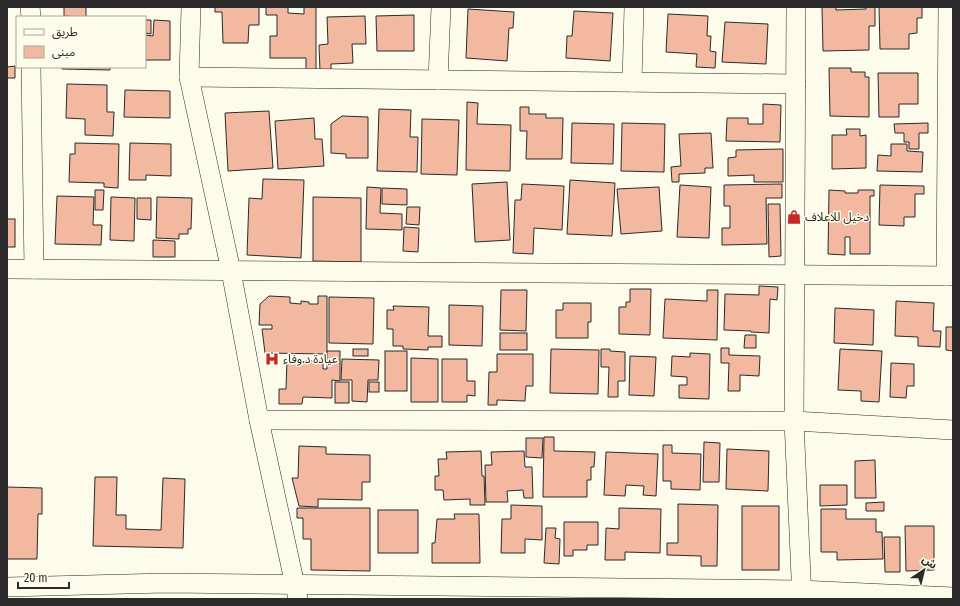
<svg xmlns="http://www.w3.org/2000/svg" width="960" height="606" font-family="'Fira Sans Condensed','Noto Sans Arabic',sans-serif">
  <rect width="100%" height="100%" fill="#fdfbea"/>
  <!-- building -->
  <g fill="#f2b8a0" stroke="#2b2b2b">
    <path d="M64,7H86V17L64,16Z"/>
    <path d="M215,7H259V25H249L248,43H223L222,12H215Z"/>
    <path d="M266,7H288V13L304,14V7H316V71H306V58H270V36H277V15H266Z"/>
    <path d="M822,7H836V10L866,9V7H875V26H869V50L823,51Z"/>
    <path d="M879,7H922V18H917V33L909,34V49H880Z"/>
    <path d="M468,9L514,12L513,28H509L507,61L466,58Z"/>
    <path d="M574,11L613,13L610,61L566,58L567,36H572Z"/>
    <path d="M668,14L708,16L707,36H711L710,51L716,52L715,68L696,67L697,54L666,52Z"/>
    <path d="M414,15V51H377L376,16Z"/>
    <path d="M365,16L366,44H352L353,63L331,64V70L320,71L319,45L328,44L327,17Z"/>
    <path d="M145,20H151V34L145,33Z"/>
    <path d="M154,20L170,21V60H145V35L153,36Z"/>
    <path d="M725,22L768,24L766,64L722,62Z"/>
    <path d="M15,66V78H7V67Z"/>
    <path d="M62,67H110V70L62,69Z"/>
    <path d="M829,68H851V72H865V77H869V117L830,116Z"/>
    <path d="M878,73H918V104H899V117H879Z"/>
    <path d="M67,84L107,85V112H114L113,136L85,135V119L66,118Z"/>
    <path d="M125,90L170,91V118L124,117Z"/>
    <path d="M467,102L478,103L477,124L511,125L510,171L466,170Z"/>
    <path d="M763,104L781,105L780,142L726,141L727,118H748V124H763Z"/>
    <path d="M520,107H529V114H546V118H563L562,159H526L527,131H520Z"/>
    <path d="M379,109L411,110L410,137H418L417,172L377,171Z"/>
    <path d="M269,111L273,168L228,171L225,113Z"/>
    <path d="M342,116L368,117V158H346V154L331,153V124Z"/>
    <path d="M314,118L315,139H322L324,166L278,169L275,121Z"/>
    <path d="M422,119L459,120L457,175L421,174Z"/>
    <path d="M572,123L614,124L613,164L571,163Z"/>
    <path d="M622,123L665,124L664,172L621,171Z"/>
    <path d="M928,123V133H919V149H909V142H904V133H895L894,124Z"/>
    <path d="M846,129H860V136L866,135V168L832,169V135H847Z"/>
    <path d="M711,133L713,168H705V173L679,174V182H672L671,167L681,166L679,134Z"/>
    <path d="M75,143L119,144L118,188L104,187V183L69,182L70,154H75Z"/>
    <path d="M130,143L171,144V176L146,175V180H129Z"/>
    <path d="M891,144H907V151L923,152L922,172L877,171L878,155L891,156Z"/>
    <path d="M783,149V182H754V175L728,176V158L736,157V150Z"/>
    <path d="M263,179L304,180L301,258L247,255L249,198L262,199Z"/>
    <path d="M570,180L615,183L612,236L567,234Z"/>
    <path d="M507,182L510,240L475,242L472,184Z"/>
    <path d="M522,184L564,186L562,230L534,228L533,254L513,253L515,200H521Z"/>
    <path d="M782,184V198H766L767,244L722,245V228H730V206H724V185Z"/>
    <path d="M680,185L711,187L709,238L677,237Z"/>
    <path d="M880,185L924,186V194H915V217H904V226L879,225Z"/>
    <path d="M367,187L381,188L380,213L402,214V230L366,229Z"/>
    <path d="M659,187L662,231L621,234L617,189Z"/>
    <path d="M382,188L407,189V205L382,204Z"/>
    <path d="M95,190H104L103,210H95Z"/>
    <path d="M829,190L845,191V193H858V190H874V196H870V254H850V237H845V255L828,254Z"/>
    <path d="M57,196L94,197L93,225H102L101,245L55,244Z"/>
    <path d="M111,197L135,198L134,241L110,240Z"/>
    <path d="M157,197L192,198L191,229H188V234H179V239L156,238Z"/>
    <path d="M313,197L361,198V262L313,261Z"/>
    <path d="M137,198H151V220L137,219Z"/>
    <path d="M768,204H780L781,256L769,257Z"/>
    <path d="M407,207H420L419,225L406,224Z"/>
    <rect x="7" y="219" width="8" height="28"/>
    <path d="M404,227L419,228L418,252L403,251Z"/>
    <path d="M153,240L175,241V257H153Z"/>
    <path d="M759,286L778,287L777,300L770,299L769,333L751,332V331L724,330L725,294L759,295Z"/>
    <path d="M630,289H651L650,335L619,334V307H626V302H630Z"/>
    <path d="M501,290H527L526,331L500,330Z"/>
    <path d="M707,290H718L717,340L663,338L665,299L707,301Z"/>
    <path d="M269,296L290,297V303L301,304V301L309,302V304H318V296H327V354L265,353L262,329H272V325H259L260,304Z"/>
    <path d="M329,297L374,298L373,344L329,343Z"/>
    <path d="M896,301L934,303L933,331H941L940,347L918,346V337L895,336Z"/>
    <path d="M563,303H591V322H588V338H556V310H563Z"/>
    <path d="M449,305L483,306L482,346L449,345Z"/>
    <path d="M393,306L429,307L428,336H442V347H428V350L403,349V346H393V329H387V310H394Z"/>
    <path d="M835,308L874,310L873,345L834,343Z"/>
    <path d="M946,327H953V351L946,350Z"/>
    <rect x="500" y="333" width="27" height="17"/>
    <path d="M745,335H756V348H744Z"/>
    <path d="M721,348H729V355L760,356L759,376L740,375V391H728L729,363H721Z"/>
    <rect x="353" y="349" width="15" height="7"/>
    <path d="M551,349L599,350L598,394L550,393Z"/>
    <path d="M601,349H610V351L625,352V381H618V397H608L609,367H601Z"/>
    <path d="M840,349L882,351L879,402L861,401V391L838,390Z"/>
    <path d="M327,351H340V381L332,380V398L303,397L302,404H279V389H286L287,360L323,361V369H327Z"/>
    <rect x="385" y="351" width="22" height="40"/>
    <path d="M690,353L710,354L709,399L679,398V385H687V377L671,376L672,356L690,357Z"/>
    <path d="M497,354H533V386H526L525,401L497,400V405H488L489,372H497Z"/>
    <path d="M630,356L656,357L654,396L629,395Z"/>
    <path d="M411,358L438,359V402H411Z"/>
    <path d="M342,359L379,360L378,380H368L367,402L352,401V380H341Z"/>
    <path d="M442,359H467V381H475V396L467,395V402H442Z"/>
    <path d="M891,363L914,364V386H907L906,398L890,397Z"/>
    <rect x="335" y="382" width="14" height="21"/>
    <rect x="369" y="382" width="10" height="10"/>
    <path d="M544,437H554V451L595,452L594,467H591V480H587V497H543Z"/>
    <path d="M526,438H543L542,458L526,457Z"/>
    <path d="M704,442L720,443L719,482H703Z"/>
    <path d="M663,445H672V453L701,454L700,490L671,489V481H663Z"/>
    <path d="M299,446L326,447V454L370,455V482H362V500L318,499V507L299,506L292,478H298Z"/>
    <path d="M727,449L769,451L768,491L726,489Z"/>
    <path d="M481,451L482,476H484L485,505H470V499L444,500L443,490H435V476H439L438,459H447L446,452Z"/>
    <path d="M524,451L525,467H532L533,498H524L523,490L507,491L508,502H486L485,465H492L491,452Z"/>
    <path d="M606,452L658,454L656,496L643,495L644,486L626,485L625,496L604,495Z"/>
    <path d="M875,460L876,498H855V461Z"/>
    <path d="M95,477H117L116,515H126V529L161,530L163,478L185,479L183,548L93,546Z"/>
    <path d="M820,485H847V505L820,506Z"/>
    <path d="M7,487L42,488V514H38L37,559H7Z"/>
    <path d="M884,502V511H866V503Z"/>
    <path d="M678,504L718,505L717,566H701V556L667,555V543H678Z"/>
    <path d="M511,505L542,506V540L525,539V553H501L502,519H511Z"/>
    <rect x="742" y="506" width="37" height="64"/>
    <path d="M297,508H370V571L311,570V539H303V518H297Z"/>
    <path d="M619,508L661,509L660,553L625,552V560H605L606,528L619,529Z"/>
    <path d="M821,509H846V519H876V532H882L883,559L837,560V552H821Z"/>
    <rect x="378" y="510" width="40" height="43"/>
    <path d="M454,514H479L480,563H432V543H435L437,519H455Z"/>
    <path d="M564,522H598V545H587V550H573V556H564Z"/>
    <path d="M905,526H934V570L906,571Z"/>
    <path d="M546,528H556L555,538L560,539L559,564L544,563Z"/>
    <path d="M884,537H900V572H885Z"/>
  </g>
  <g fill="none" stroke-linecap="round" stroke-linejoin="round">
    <defs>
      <g id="minor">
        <path d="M30,7L31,17"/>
        <path d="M191,7L189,77L231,271L259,420L298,599"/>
        <path d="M796,7L794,421L802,599"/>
        <path d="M31,67L34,269"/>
        <path d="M189,77L796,84"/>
        <path d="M438,80L441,7"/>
        <path d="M632,82L634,7"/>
        <path d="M7,269L953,276"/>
        <path d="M946,276L948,7"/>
        <path d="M259,420L794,421L953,430"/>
        <path d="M7,587L166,583L800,590L953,597"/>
      </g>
    </defs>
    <!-- minor casing -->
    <use href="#minor" stroke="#2b2b2b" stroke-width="20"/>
    <!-- minor -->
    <use href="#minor" stroke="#fdfbea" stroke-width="19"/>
  </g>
  <!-- icons -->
  <defs>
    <symbol id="shop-bare" viewBox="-9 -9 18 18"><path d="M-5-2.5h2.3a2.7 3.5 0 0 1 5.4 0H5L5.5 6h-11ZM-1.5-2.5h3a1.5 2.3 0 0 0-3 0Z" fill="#c62828" stroke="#fdfbea" stroke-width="2.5" paint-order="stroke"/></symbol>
    <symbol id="hospital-bare" viewBox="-9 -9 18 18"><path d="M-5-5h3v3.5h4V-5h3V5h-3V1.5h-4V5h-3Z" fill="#c62828" stroke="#fdfbea" stroke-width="2.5" paint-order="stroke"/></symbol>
  </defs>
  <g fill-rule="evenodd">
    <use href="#shop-bare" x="784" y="207" width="20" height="20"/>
    <use href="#hospital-bare" x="262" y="349" width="20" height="20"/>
  </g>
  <g text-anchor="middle" stroke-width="3" stroke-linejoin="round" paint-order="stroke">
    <!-- poi labels -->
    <g font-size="12" fill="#2b2b2b" stroke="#fdfbea" text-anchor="start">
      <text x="805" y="221">دخيل للاعلاف</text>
      <text x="283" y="363">عيادة د.وفاء</text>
    </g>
  </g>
  <!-- border -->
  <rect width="960" height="606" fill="none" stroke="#2b2b2b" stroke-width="16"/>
  <!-- legend -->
  <rect x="16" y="16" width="130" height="52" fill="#fdfbea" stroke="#a9a89e"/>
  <rect x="24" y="29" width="20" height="6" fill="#fdfbea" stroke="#a9a89e"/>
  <text x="52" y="36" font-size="12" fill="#2b2b2b">طريق</text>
  <rect x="24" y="46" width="20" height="12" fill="#f2b8a0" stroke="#a9a89e"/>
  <text x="52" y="56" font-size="12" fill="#2b2b2b">مبنى</text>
  <!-- north arrow -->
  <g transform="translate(924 570) rotate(35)" stroke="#fdfbea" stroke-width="3" paint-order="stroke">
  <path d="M0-3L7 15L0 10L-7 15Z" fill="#2b2b2b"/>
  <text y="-6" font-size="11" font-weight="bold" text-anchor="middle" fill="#2b2b2b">ش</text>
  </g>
  <!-- scale -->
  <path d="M18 582v6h51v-6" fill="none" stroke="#2b2b2b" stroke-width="2"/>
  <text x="24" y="582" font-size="12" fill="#2b2b2b" stroke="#fdfbea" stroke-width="3" paint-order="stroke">20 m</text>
</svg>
